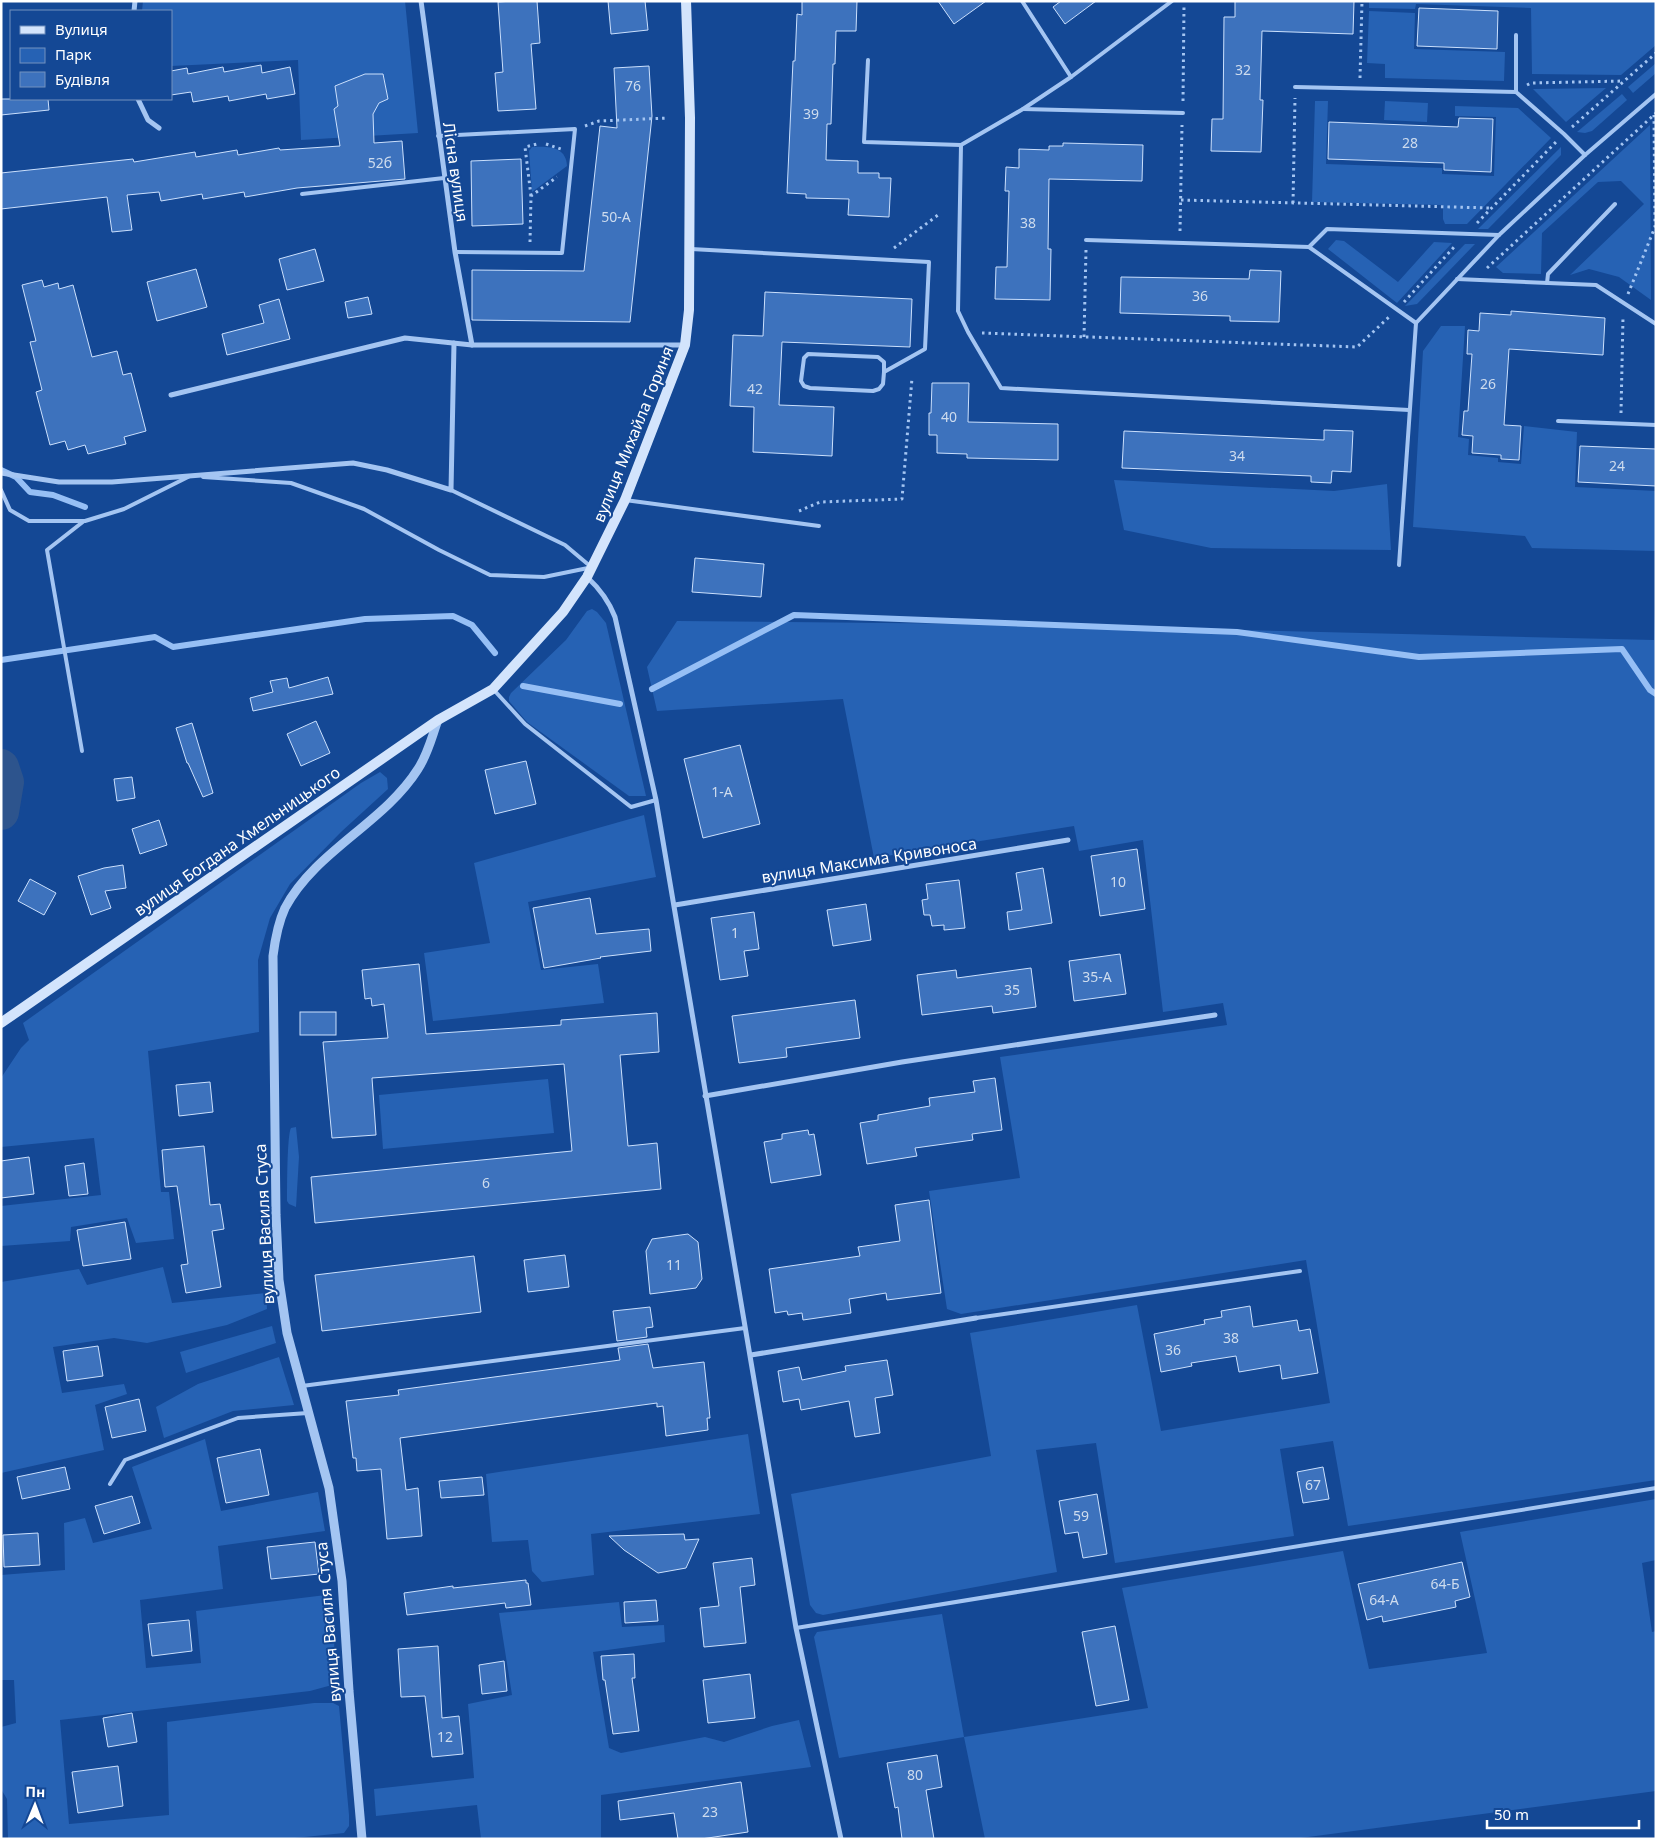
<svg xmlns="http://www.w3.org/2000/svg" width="1657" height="1840" font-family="'Noto Sans',sans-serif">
  <rect width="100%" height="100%" fill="#144895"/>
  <!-- green -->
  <g fill="#2662b4">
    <path d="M143,1H405L418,133L301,140L298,60L171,66V11H142Z"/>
    <path d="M1369,1H1656V45L1621,75L1532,74L1531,8L1416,4L1415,9L1369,8Z"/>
    <path d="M1369,11L1415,13L1414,49L1505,52L1504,81L1385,78V64L1367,63Z"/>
    <path d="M1656,63V73L1633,93L1628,87Z"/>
    <path d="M1606,88L1566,122L1533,89Z"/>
    <path d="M1622,94L1627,100L1592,131L1585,133L1577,132Z"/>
    <path d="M1315,101H1328L1326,164L1442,168V174L1494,176L1496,117L1455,116V106L1518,108L1551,138L1467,224H1445L1443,219V205L1312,202Z"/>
    <path d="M1385,101L1428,103L1427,122L1384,120Z"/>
    <path d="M1650,125L1651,300L1619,277L1589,269L1570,275L1644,204L1621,181L1598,182L1542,233L1541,274L1503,273L1496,267Z"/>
    <path d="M532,147C548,146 566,146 567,166L532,192L529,151Z"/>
    <path d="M1561,147V155L1488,229H1478Z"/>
    <path d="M1336,240L1344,241L1398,282L1434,242L1452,243L1397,303L1328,249Z"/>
    <path d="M1465,244H1475L1417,304L1405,306Z"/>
    <path d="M1441,326H1465L1458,437L1469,439L1468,455L1498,458V462L1521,464L1524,426L1577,432L1575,487L1656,491V551L1532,548L1525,536L1413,527L1423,351Z"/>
    <path d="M1114,480L1334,491L1387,484L1391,550L1211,548L1124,530Z"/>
    <path d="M1656,580V1480L1348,1526L1333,1441L1280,1449L1294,1536L1115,1563L1096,1443L1036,1450L1057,1572L823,1615L816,1613L810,1605L791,1494L991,1456L970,1333L1137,1305L1161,1431L1330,1403L1306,1260L961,1314L947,1309L929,1191L1020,1178L1000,1057L1227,1025L1223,1003L1163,1012L1143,840L1079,851L1074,826L874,858L843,699L657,711L647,667L677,621L985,624L1654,640Z"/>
    <path d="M592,609L597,612L606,623L646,796H629L527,722L509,701V697L511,693L566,640L587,611Z"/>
    <path d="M380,772L387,778L388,789L341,832L290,884L270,918L258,960L259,1032L148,1051L161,1192H169L174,1239L136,1243L127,1218L71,1227L70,1241L1,1246V1206L101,1195L94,1138L1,1147V1078L21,1048L29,1040L23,1023L361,783Z"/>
    <path d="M644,815L656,877L528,902L541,970L598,964L604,1003L433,1021L424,953L490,943L474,863Z"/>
    <path d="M548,1079L554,1133L383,1149L379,1095Z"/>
    <path d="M296,1127L299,1157L296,1207L289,1204L287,1201C287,1188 287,1135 291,1128Z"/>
    <path d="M163,1267L172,1303L266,1293L267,1309L227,1325L147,1343L114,1338L53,1347L62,1393L124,1384L127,1394L95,1405L104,1450L1,1473V1282L79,1269L87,1285Z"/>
    <path d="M272,1326L276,1343L186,1373L180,1352Z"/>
    <path d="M279,1357L294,1405L233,1411L164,1438L156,1407L198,1384Z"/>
    <path d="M748,1434L760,1514L591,1534L594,1575L542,1582L532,1571L528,1540L492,1542L486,1474Z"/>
    <path d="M205,1439L221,1511L318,1492L325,1531L218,1546L223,1589L140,1600L146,1668L201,1663L196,1611L326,1595L332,1601L336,1680L332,1685L310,1691L60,1720L69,1824L169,1815L167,1722L314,1703H333L339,1706L349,1815V1826L344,1833L285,1839H8L7,1799L1,1789V1727L16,1723L14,1680H1V1575L65,1570L64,1523L85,1518L93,1543L152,1529L132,1467Z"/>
    <path d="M1656,1499V1560L1642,1563L1652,1632L1656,1631V1791L1293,1839H985L964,1737L839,1758L814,1637L817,1632L942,1614L964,1737L1148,1708L1122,1588L1343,1551L1369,1669L1487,1653L1460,1532Z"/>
    <path d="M619,1602L622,1627L664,1625L665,1642L593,1652L609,1748L621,1753L705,1737L724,1742L772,1726L799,1720L811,1767L601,1795V1839H481L477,1805L376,1816L374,1789L474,1778L468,1704L512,1695L499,1613Z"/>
  </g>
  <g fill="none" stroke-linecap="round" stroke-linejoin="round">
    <!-- stream -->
    <g stroke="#96bff5" stroke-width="6">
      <path d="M1,470L16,477L30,492L53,495L85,507"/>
      <path d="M1,660L155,637L173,647L365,619L453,616L472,625L495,653"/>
      <path d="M523,686L620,704"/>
      <path d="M652,689L794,615L1237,632L1419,657L1622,649L1650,690L1656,694"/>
    </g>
    <!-- river -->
    <path stroke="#2d548d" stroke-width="36" d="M1,767L6,782L1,812"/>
  </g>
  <!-- building -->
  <g fill="#3d72bd" stroke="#cbe0fd">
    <path d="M513,1H537L540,43L531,44L536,109L498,111L495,73L503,72L498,2Z"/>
    <path d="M608,1H645L648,30L611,34Z"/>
    <path d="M802,1H857L856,31H836L835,64H833L831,124H827L826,160L858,161V173H879V178H891L889,217L848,215L849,199L806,198V194L787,193L793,61H795L797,14L802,15Z"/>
    <path d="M938,1H986L954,24Z"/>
    <path d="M1061,1H1096L1065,24L1053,7Z"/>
    <path d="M1235,1H1354L1353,34L1262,31L1260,100H1263L1261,152L1211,151L1212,119H1223L1224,17H1235Z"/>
    <path d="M1419,8L1498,11L1497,49L1417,46Z"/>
    <path d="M261,65L262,73L290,67L295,94L267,99L266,94L229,101L228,96L193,102L191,92L171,95V71L187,68L188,74L223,67L224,72Z"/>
    <path d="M649,66L652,116L630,322L472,320V270L584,271L600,126L617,128L614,68Z"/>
    <path d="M365,74H383L388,99L379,103L373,114L374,143L402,141L405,179L297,188L245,197L244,192L203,199L202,194L161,201L159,192L127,195L132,230L112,232L107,197L1,209V173L133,159L134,162L195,152L196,157L237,150L238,155L279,148L280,150L340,146L334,109L338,106L335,86Z"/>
    <path d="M1,99H48L49,110L1,115Z"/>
    <path d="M1459,118L1493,119L1491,172L1444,170V163L1328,159L1329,122L1458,127Z"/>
    <path d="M1063,143L1143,145L1142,181L1049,179L1048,249H1051L1050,300L995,299L996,267H1007L1009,191H1005L1006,167L1019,168V149L1049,150V146H1063Z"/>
    <path d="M521,159L523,224L472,226L471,161Z"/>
    <path d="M315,249L324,281L287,290L279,259Z"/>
    <path d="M196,269L207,307L157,321L147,282Z"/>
    <path d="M1250,270L1281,271L1279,322L1230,321V316L1120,313L1121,277L1249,279Z"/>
    <path d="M42,280L44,287L58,283L59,289L73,285L92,357L117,351L123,375L131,373L146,431L124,437L126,444L88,454L85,445L68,450L65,441L50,445L36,392L42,390L30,342L36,341L22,285Z"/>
    <path d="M765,292L912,299L910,347L782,342L779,405L834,407L832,456L753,452L754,407L730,406L733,335L763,336Z"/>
    <path d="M368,297L372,314L348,318L345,302Z"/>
    <path d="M279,299L290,339L227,355L222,334L264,323L259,305Z"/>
    <path d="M1511,311L1605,318L1603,355L1509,349L1504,425L1521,426L1519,460L1501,459V455L1472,453L1473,436L1462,435L1464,411H1468L1472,354H1467L1468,330L1479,331L1480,313L1511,315Z"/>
    <path d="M932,383H969L968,422L1058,424V460L967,458V454L937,453V435H929V413H931Z"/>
    <path d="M1324,430L1353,431L1351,472L1332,471L1331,483L1311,482V476L1122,468L1124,431L1324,440Z"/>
    <path d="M1580,446L1656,449V486L1578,482Z"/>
    <path d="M695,558L764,564L761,597L692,592Z"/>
    <path d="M328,677L333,694L253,711L250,698L273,692L270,681L287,678L289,688Z"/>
    <path d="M316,721L330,753L301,766L287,734Z"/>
    <path d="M192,723L213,793L203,797L188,763H187L176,728Z"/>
    <path d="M740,745L760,824L703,838L684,759Z"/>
    <path d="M526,761L536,804L495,814L485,770Z"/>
    <path d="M132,777L135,798L117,801L114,779Z"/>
    <path d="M159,820L167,845L140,854L132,829Z"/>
    <path d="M1137,849L1145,909L1100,916L1091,856Z"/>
    <path d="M123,865L126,888L105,891L111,908L91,915L78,876L104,868Z"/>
    <path d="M1043,868L1052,923L1009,930L1007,912L1022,910L1016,873Z"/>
    <path d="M30,879L56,893L44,915L18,901Z"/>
    <path d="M959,880L965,928L944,930V925L932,926L930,915H924L922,900L928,899L926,884Z"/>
    <path d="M590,898L596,934L649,929L651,951L600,957L601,958L544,968L533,908Z"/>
    <path d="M866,904L871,940L833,946L827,910Z"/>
    <path d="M754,912L759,949L744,951L748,976L720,980L711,918Z"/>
    <path d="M1120,954L1126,994L1074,1001L1069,961Z"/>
    <path d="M419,964L426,1034L561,1025V1020L657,1013L659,1052L620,1055L628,1146L657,1143L661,1189L315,1223L311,1177L572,1151L564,1064L372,1078L376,1135L332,1138L323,1042L388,1038L384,1004L372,1006L371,998L365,999L362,970Z"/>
    <path d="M1031,968L1036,1007L993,1013L992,1006L922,1015L917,975L956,970L957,978Z"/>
    <path d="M855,1000L860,1038L786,1048L787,1057L739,1063L732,1016Z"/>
    <rect x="300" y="1012" width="36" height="23"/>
    <path d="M995,1078L1002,1130L972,1134L973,1140L915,1148L917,1156L867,1164L860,1123L878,1120V1115L930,1106L929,1098L975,1092L973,1081Z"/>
    <path d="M210,1082L213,1112L179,1116L176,1085Z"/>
    <path d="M808,1130L809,1135L814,1134L821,1175L771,1183L764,1142L782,1139V1134Z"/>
    <path d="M204,1146L210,1205L220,1204L224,1229L212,1231L221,1287L186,1293L181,1265L188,1264L177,1186L165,1187L162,1150Z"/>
    <path d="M29,1157L34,1194L1,1198V1161Z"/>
    <path d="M84,1163L88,1194L69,1196L65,1166Z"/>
    <path d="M929,1200L941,1293L887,1300L886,1293L849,1299L851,1313L803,1320L802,1313L788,1315L787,1311L775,1313L769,1269L860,1256L858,1247L900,1241L895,1205Z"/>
    <path d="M125,1222L131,1259L83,1266L77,1230Z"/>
    <path d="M688,1234L698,1242L702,1279L696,1288L650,1294L646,1251L652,1239Z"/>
    <path d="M565,1255L569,1287L528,1292L524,1260Z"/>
    <path d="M474,1256L481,1312L322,1331L315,1275Z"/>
    <path d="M1250,1306L1253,1327L1297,1320L1299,1331L1310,1329L1318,1373L1282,1379L1280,1365L1239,1372L1236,1356L1191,1363L1192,1366L1161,1372L1154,1334L1205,1324L1204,1320L1222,1317L1221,1311Z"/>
    <path d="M650,1307L653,1327L646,1328L647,1337L617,1341L613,1311Z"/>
    <path d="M648,1344L653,1368L704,1362L710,1418H707L708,1430L666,1436L663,1406L657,1407V1403L400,1438L406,1490L418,1488L422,1536L387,1539L381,1469L357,1471L356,1458H353L346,1401L399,1395L398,1390L620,1360L618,1348Z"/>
    <path d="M98,1346L103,1376L67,1381L63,1351Z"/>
    <path d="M887,1360L893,1395L875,1398L880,1433L855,1437L849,1401L801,1410L799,1399L783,1402L778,1371L799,1367L802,1380L846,1371L845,1366Z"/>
    <path d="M139,1399L146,1431L112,1438L105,1407Z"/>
    <path d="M260,1449L269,1495L226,1503L217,1458Z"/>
    <path d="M65,1467L70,1489L22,1499L17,1477Z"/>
    <path d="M1323,1467L1329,1499L1303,1503L1297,1472Z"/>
    <path d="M482,1477L484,1495L441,1498L439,1481Z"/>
    <path d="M1097,1494L1107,1554L1083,1558L1078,1532L1065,1534L1059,1501Z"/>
    <path d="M132,1496L140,1523L104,1534L95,1506Z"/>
    <path d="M38,1533L40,1565L4,1567L3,1535Z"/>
    <path d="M684,1534L685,1540L699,1539L686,1568L658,1573L624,1550L609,1536Z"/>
    <path d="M315,1542L319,1574L271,1579L267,1547Z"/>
    <path d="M752,1558L755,1585L740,1587L746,1643L704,1647L700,1608L719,1606L713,1563Z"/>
    <path d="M1462,1562L1470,1597L1455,1601L1456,1607L1383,1622L1382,1616L1367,1620L1358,1584Z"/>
    <path d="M526,1580V1583H528L531,1605L506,1608L505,1603L407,1615L404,1593L453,1586V1588Z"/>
    <path d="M656,1600L658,1621L625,1623L624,1602Z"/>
    <path d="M189,1620L192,1651L152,1656L148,1624Z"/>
    <path d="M1115,1626L1129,1700L1096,1706L1082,1632Z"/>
    <path d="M438,1646L442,1718L459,1716L463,1754L432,1757L425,1696L401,1697L398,1649Z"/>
    <path d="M634,1654L635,1678H632L639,1731L613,1734L605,1680H603L601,1656Z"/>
    <path d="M504,1661L507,1691L482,1694L479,1665Z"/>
    <path d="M750,1674L755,1718L708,1723L703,1680Z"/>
    <path d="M132,1713L137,1742L108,1747L103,1718Z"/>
    <path d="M937,1755L942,1787L926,1790L934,1839H902L898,1807L895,1808L887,1763Z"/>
    <path d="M118,1766L123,1806L78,1813L72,1772Z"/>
    <path d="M741,1782L748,1832L701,1839H678L674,1813L620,1820L618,1801Z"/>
  </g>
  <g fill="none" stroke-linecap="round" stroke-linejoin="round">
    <!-- path -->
    <g stroke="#a4c5f2" stroke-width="3" stroke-dasharray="2.5 4" stroke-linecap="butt">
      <path d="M1360,78L1362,1"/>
      <path d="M1527,85L1531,83L1624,81"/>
      <path d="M1183,101L1184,5"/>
      <path d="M585,126L599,121L668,118"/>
      <path d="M1572,127L1656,53"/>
      <path d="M546,144L561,149"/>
      <path d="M531,196L525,147L537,144"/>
      <path d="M1181,200L1491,208"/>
      <path d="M1293,203L1295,98"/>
      <path d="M1477,223L1556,142"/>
      <path d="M1180,231L1182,125"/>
      <path d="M530,242L531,196L557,177"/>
      <path d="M894,248L938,215"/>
      <path d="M1487,268L1656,113"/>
      <path d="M1628,294L1655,227L1654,115"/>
      <path d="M1404,302L1455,246"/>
      <path d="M982,333L1357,347L1389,317"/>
      <path d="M1084,337L1086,250"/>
      <path d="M1621,413L1623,317"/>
      <path d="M799,511L820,502L902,499L912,378"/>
    </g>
    <!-- service -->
    <g stroke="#a4c5f2" stroke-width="4">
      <path d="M1022,1L1071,77"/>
      <path d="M1172,1L1071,77L1023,109L961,145L958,311L968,332L1001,388L1409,410"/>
      <path d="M1516,35V92"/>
      <path d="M868,60L864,142L961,145"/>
      <path d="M1295,87L1516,92L1564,134L1585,155"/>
      <path d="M1023,109L1183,113"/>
      <path d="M438,136L575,129L562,253L455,252"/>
      <path d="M302,194L444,178"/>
      <path d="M1086,240L1309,247L1416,323"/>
      <path d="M1309,247L1327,229L1499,235"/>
      <path d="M691,249L929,262L925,349L884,372L883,384L879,389L873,391L810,388L804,386L801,381L804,358L808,354L878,357L884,362V372"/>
      <path d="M1457,279L1596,285L1656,324"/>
      <path d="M1547,283L1548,274L1615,204"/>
      <path d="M1558,421L1656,425"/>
      <path d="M203,477L291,483L364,509L439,550L490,575L544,577L588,568"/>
      <path d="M1,490L10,510L29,521H85L124,509L188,477"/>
      <path d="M451,490L565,545L590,566"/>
      <path d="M625,500L819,526"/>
      <path d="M1399,565L1416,323L1499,235L1585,155L1656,94"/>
      <path d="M493,689L525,724L631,807L656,800"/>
      <path d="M82,751L47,550L84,521"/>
      <path d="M976,1318L1300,1271"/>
      <path d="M302,1386L745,1328"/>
      <path d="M110,1484L125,1460L238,1418L308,1413"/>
      <path d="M796,1628L1656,1488"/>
    </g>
    <!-- minor -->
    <g stroke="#a4c5f2" stroke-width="5">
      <path d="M421,1L455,252L472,345"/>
      <path d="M134,11L135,1"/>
      <path d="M138,99L148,120L159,128"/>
      <path d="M171,395L405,338L472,345H685"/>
      <path d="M1,473L59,482H112L353,463L387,470L451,490L454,343"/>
      <path d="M587,577C600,589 609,601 615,617L656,800L796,1628L841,1839"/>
      <path d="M675,905L1068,840"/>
      <path d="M705,1096L902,1062L1215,1015"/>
      <path d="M751,1355L976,1318"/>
    </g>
    <!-- tertiary -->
    <path stroke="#a4c5f2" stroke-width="9" d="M362,1839L349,1691L342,1581L329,1488L287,1333L279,1280L276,1215L273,956C275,940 278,923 285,908C315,851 384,823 418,769C428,754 432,736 438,720"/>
    <!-- secondary -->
    <path stroke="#d3e4fc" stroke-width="10" d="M1,1023L438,720L493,689L563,612L587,577L625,500L685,345L689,310L690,118L686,1"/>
  </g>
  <g text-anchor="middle" stroke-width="4" stroke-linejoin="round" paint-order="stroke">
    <!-- number labels -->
    <g font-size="14" fill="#cedcee">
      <text x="1243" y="75">32</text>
      <text x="633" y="91">76</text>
      <text x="811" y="119">39</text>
      <text x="1410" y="148">28</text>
      <text x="380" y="168">52б</text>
      <text x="616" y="222">50-А</text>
      <text x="1028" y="228">38</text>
      <text x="1200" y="301">36</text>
      <text x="1488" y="389">26</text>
      <text x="755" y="394">42</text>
      <text x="949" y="422">40</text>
      <text x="1237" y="461">34</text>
      <text x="1617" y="471">24</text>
      <text x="722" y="797">1-А</text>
      <text x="1118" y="887">10</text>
      <text x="735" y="938">1</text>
      <text x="1097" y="982">35-А</text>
      <text x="1012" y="995">35</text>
      <text x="486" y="1188">6</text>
      <text x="674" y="1270">11</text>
      <text x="1231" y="1343">38</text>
      <text x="1173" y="1355">36</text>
      <text x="1313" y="1490">67</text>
      <text x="1081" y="1521">59</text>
      <text x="1445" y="1589">64-Б</text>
      <text x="1384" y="1605">64-А</text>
      <text x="445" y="1742">12</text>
      <text x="915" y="1780">80</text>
      <text x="710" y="1817">23</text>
    </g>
    <!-- street labels -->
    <g font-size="16" fill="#fff" stroke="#144895">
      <text transform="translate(456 172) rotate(82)" y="6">Лісна вулиця</text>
      <text transform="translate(633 434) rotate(-68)" y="6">вулиця Михайла Гориня</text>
      <text transform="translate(237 841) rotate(-35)" y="6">вулиця Богдана Хмельницького</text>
      <text transform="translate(869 860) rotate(-9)" y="6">вулиця Максима Кривоноса</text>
      <text transform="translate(264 1224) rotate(-93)" y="6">вулиця Василя Стуса</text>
      <text transform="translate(328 1622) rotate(-95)" y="6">вулиця Василя Стуса</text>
    </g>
  </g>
  <!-- border -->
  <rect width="1657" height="1840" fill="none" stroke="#ffffff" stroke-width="5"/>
  <!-- legend -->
  <rect x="10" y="10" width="162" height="90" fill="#144895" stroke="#7291bf"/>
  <rect x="20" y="26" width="25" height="8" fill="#d3e4fc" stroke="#7291bf"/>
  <text x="55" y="35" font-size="15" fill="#ffffff">Вулиця</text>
  <rect x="20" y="48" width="25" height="15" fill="#2662b4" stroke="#7291bf"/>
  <text x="55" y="60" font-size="15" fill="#ffffff">Парк</text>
  <rect x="20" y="72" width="25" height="15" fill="#3d72bd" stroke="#7291bf"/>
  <text x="55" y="85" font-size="15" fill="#ffffff">Будівля</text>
  <!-- north arrow -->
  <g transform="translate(35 1805) rotate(1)" stroke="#144895" stroke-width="4" paint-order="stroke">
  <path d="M0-4L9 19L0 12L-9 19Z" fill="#ffffff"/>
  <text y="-8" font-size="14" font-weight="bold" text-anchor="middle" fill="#ffffff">Пн</text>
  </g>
  <!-- scale -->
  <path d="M1487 1820v8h152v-8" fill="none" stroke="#ffffff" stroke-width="2.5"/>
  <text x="1494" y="1820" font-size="15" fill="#ffffff" stroke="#144895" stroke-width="4" paint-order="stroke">50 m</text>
</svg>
